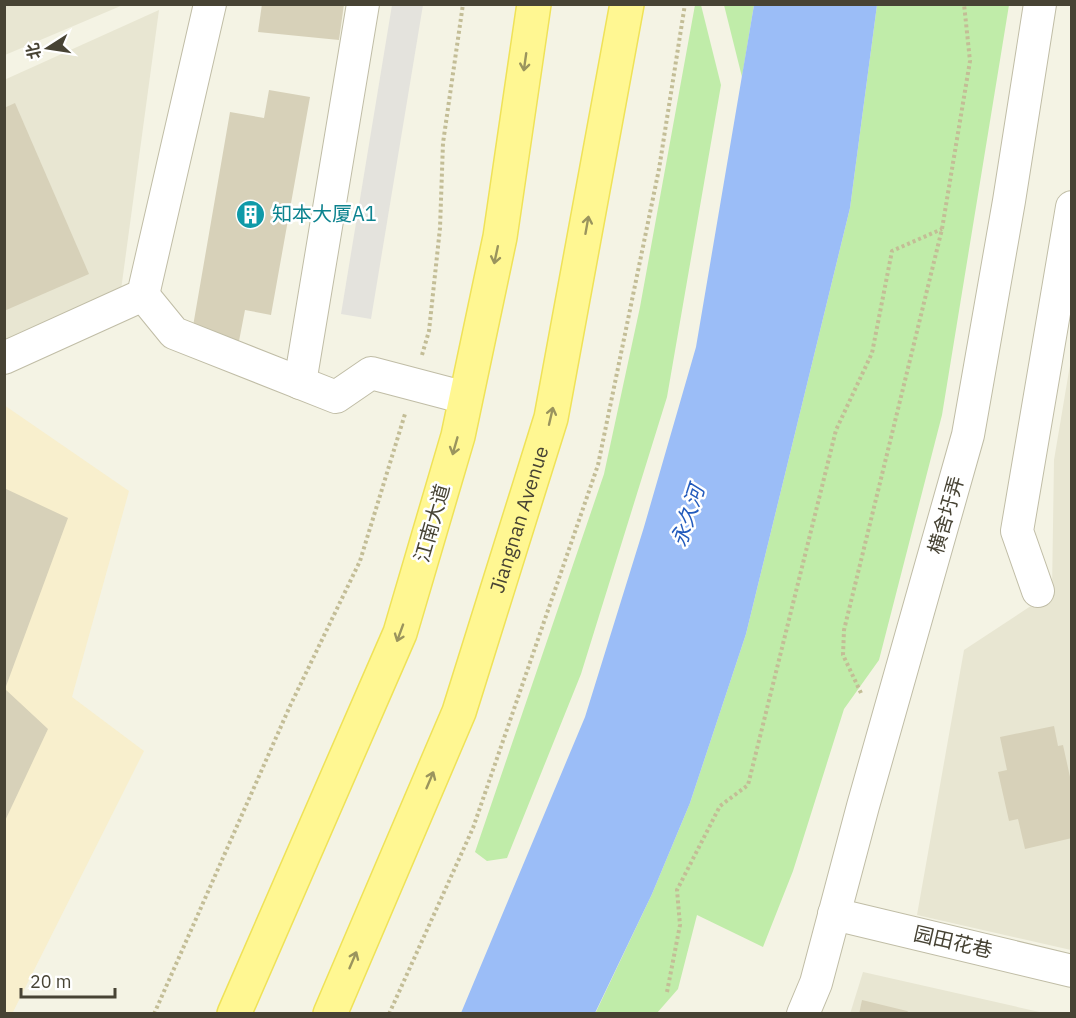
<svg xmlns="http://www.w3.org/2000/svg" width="1076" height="1018" font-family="'IBM Plex Sans','Noto Sans SC',sans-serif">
  <rect width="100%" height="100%" fill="#f4f3e4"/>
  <!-- residential -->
  <g fill="#e8e6d2">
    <path d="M5,4H123V5L5,55Z"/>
    <path d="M159,10L121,290L5,340L4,80Z"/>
    <path d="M1071,359V950L917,915L964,650L1052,592L1054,460Z"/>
    <path d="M863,972L1044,1013L850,1014Z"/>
  </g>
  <!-- commercial -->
  <path fill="#f8efcd" d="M4,405L129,491L72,697L144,751L12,1014L4,1013Z"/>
  <!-- green -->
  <g fill="#c0eca9">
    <path d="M695,5H701L721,85L667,397L581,674L507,858L487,861L475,852L604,474L640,307Z"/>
    <path d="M724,5H754L742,77Z"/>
    <path d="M877,5H1009L942,415L879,660L844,709L793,871L763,947L697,915L678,989L657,1013L595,1014L652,894L690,803L746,634L850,208Z"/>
  </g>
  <!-- parking -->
  <path fill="#e4e3dd" d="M392,5H423L371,319L341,314Z"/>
  <!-- water -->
  <path fill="#9bbdf7" d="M754,5H877L850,208L746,634L690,803L652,894L595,1013H461L585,717L644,527L696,347Z"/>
  <!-- building -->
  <g fill="#d7d1b9">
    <path d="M262,4H344L339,40L258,32Z"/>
    <path d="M269,90L310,97L271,315L245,310L239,341L192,332L230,112L264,118Z"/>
    <path d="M15,103L89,274L4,311V108Z"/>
    <path d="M4,488L68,518L5,689L48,729L4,823Z"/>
    <path d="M1054,726L1058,746L1063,745L1072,786V838L1025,849L1018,819L1009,821L998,772L1007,770L1000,737Z"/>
    <path d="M862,1000L907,1011L911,1014H859Z"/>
  </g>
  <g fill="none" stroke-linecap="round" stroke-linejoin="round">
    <defs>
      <g id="minor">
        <path d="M143,295L174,333L336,397L371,373L466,398"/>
        <path d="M4,358L143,295L210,4"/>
        <path d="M300,383L363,4"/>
        <path d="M1038,591L1017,531L1072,207"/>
        <path d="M834,914L1072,971"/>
        <path d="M803,1014L816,983L863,806L968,435L1009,201L1040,4"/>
      </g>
      <g id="major">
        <path d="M234,1014L400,633L458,436L466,398L500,237L534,4"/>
        <path id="s1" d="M330,1014L459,712L551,418L627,4"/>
      </g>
    </defs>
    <!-- minor casing -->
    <use href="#minor" stroke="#c0bda6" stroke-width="34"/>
    <!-- major casing -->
    <use href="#major" stroke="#efe258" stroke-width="36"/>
    <!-- path -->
    <g stroke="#c3bd96" stroke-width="4" stroke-dasharray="3 3" stroke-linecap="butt">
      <path d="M422,355L429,331L440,228L443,143L463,4"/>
      <path d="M861,693L843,655L844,630L942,229L970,61L964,4"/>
      <path d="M667,992L680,925L677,890L720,806L748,785L836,430L872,353L892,251L942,229"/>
      <path d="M154,1014L290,706L360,561L405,414"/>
      <path d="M389,1014L473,828L598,465L659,169L685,4"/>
    </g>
    <!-- minor -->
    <use href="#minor" stroke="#fff" stroke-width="32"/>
    <!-- major -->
    <use href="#major" stroke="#fff792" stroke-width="33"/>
  </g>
  <!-- one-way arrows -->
  <defs><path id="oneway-shaft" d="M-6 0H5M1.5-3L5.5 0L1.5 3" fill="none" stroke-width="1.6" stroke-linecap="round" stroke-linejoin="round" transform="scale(1.5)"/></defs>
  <g stroke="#9a945e">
    <use href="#oneway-shaft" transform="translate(525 62) rotate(98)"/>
    <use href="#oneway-shaft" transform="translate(587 225) rotate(-80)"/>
    <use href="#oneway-shaft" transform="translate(496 255) rotate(102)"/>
    <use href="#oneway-shaft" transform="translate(551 416) rotate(-77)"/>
    <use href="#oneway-shaft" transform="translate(455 446) rotate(106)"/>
    <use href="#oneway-shaft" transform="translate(400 633) rotate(110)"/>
    <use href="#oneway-shaft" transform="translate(430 780) rotate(-67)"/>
    <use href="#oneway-shaft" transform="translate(353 960) rotate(-67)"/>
  </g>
  <!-- icons -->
  <defs>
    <symbol id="building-disc" viewBox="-11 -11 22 22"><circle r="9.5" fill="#0f9aa8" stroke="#fff"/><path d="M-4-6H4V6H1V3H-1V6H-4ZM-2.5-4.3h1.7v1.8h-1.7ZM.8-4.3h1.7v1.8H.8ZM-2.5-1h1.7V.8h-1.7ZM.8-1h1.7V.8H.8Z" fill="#fff"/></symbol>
  </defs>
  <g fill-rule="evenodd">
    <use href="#building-disc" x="234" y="198" width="33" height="33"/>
  </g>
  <g text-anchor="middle" stroke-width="5" stroke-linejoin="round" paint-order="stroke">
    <!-- culture labels -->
    <g font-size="20" fill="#0d838f" stroke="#fff" text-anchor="start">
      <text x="272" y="221">知本大厦A1</text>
    </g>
    <!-- street labels -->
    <g font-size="20" fill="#474334" stroke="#fff">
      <text transform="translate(946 515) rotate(-74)" y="7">横舍圩弄</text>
      <text dy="7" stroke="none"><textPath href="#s1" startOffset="530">Jiangnan Avenue</textPath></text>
      <text transform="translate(432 523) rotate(-74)" y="7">江南大道</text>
      <text transform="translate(953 942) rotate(13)" y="7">园田花巷</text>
    </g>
    <!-- water labels -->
    <g font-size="21" font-style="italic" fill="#235bbc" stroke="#fff">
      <text transform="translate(688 516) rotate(-72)" y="7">永久河</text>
    </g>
  </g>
  <!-- border -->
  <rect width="1076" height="1018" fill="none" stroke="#474334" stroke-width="12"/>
  <!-- north arrow -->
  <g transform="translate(48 48) rotate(258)" stroke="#ffffff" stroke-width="4.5" paint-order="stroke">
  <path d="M0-4.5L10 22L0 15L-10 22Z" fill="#474334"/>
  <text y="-9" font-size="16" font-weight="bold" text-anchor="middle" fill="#474334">北</text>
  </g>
  <!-- scale -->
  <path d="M21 988v9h94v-9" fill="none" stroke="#474334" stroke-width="3"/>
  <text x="30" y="988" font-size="18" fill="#474334" stroke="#ffffff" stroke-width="4.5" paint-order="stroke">20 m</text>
</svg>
